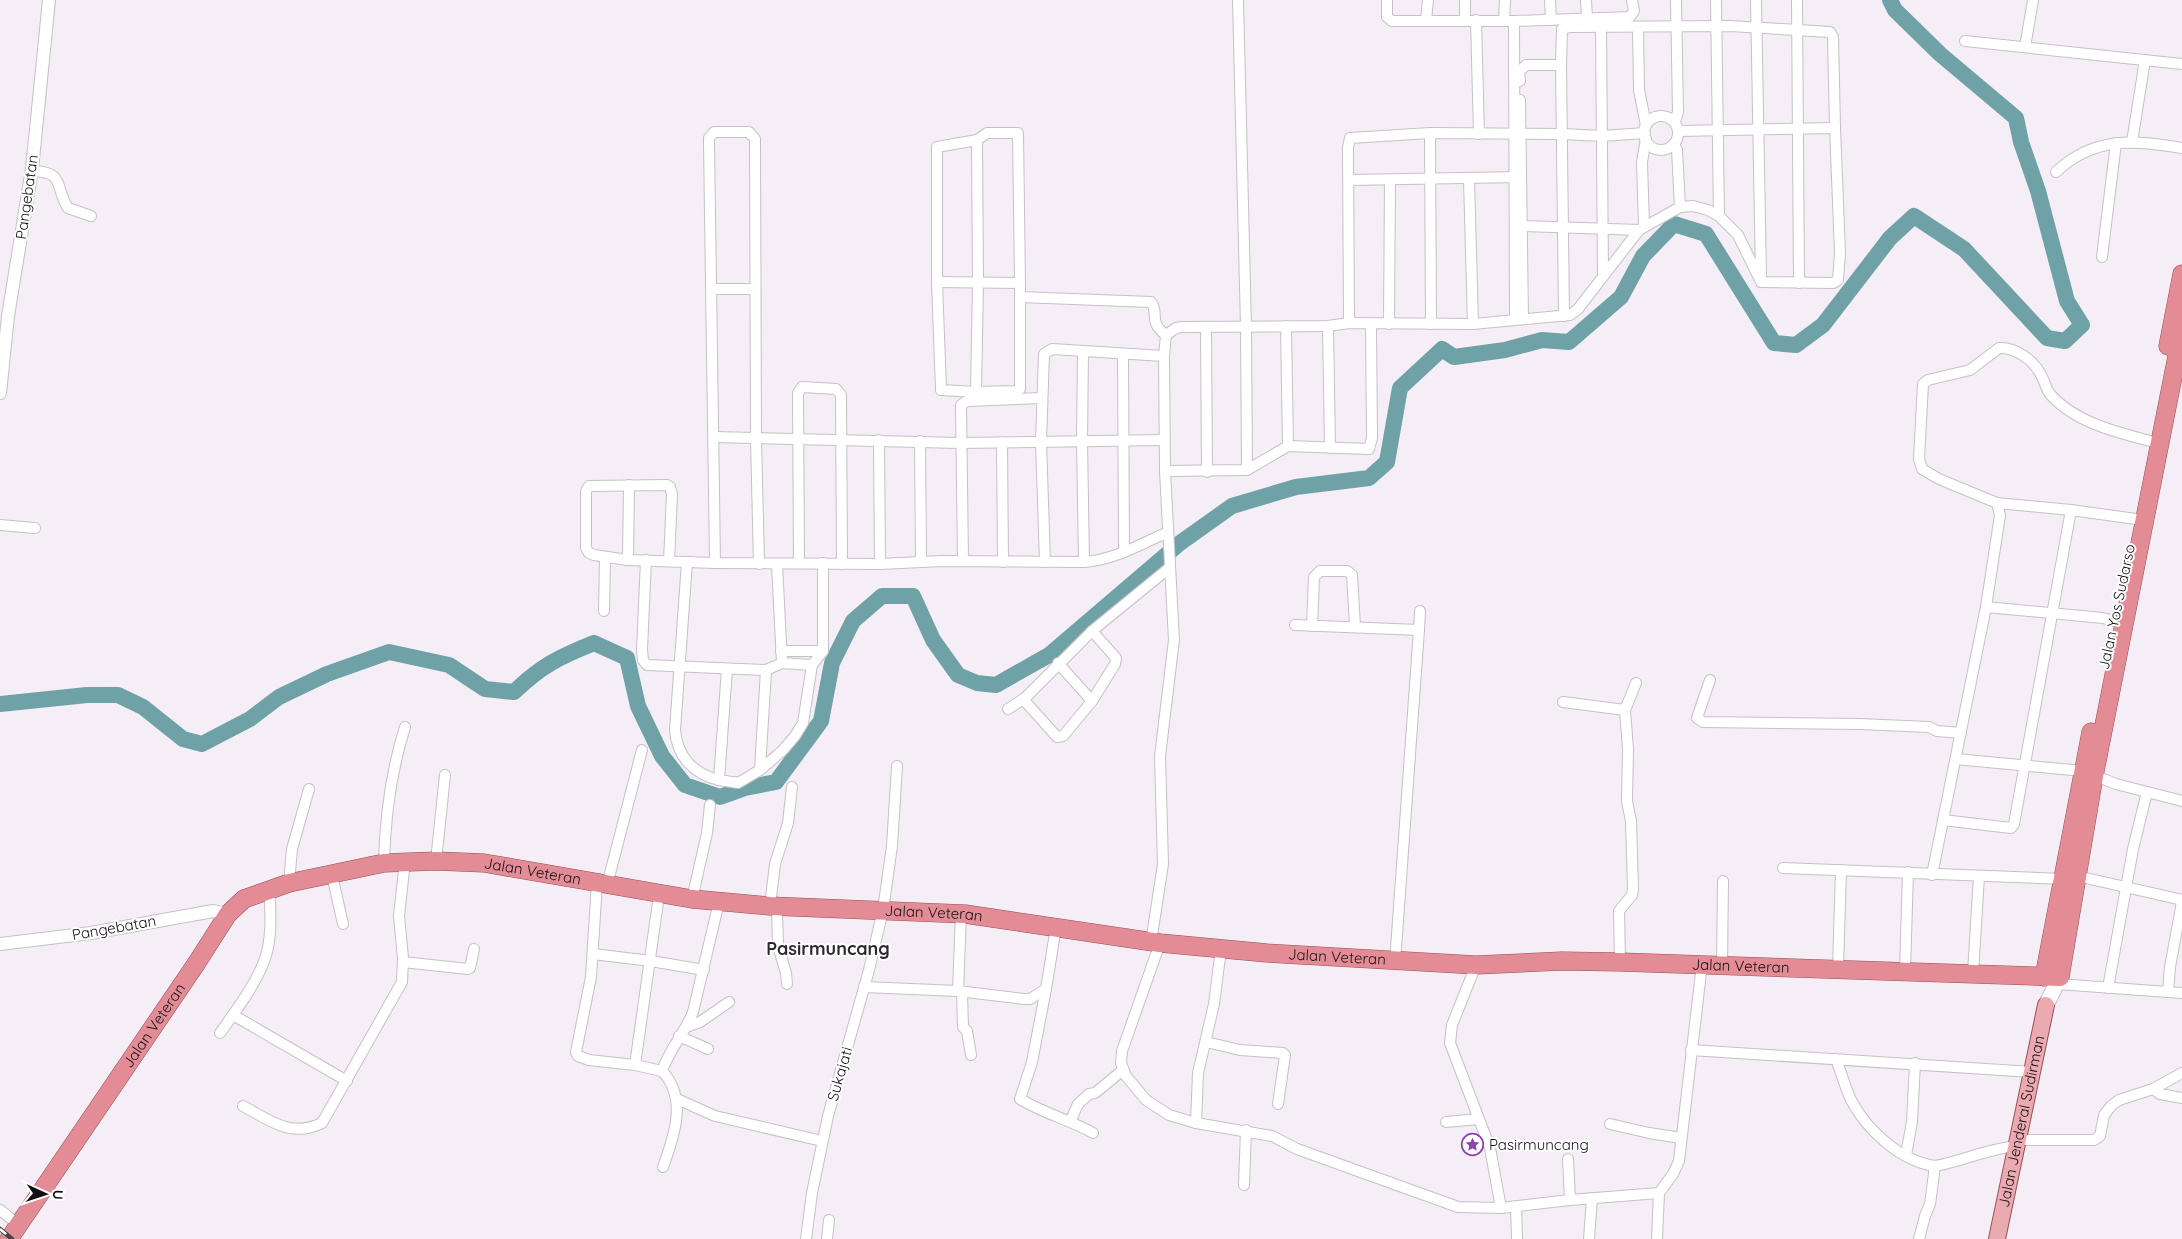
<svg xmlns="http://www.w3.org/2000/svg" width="2182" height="1239" font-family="Quicksand,sans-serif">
  <rect width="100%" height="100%" fill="#f5eef6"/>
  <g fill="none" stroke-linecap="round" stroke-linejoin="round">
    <!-- river -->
    <path stroke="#6ea2a7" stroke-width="16" d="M0,704L87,695H118L143,707L183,739L202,744L250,719L279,697L327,674L389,652L449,665L485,689L514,692C541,666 559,657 594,643L627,658L638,706L662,756L685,785L720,797L745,788L776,782L821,721L832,663L853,621L882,596H913L933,640L958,675L977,683L996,685L1049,655L1180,543L1232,506L1296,487L1369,478L1387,462L1400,388L1442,349L1454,357L1505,350L1542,340L1569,342L1621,297L1643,256L1674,224L1706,234L1774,343L1796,345L1823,325L1890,238L1914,216L1964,249L2047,338L2065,341L2082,325L2067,301L2038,191L2021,142L2016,118L1940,54L1895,10L1890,0"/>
    <defs>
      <g id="minor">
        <path d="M1238,0L1246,327L1247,470"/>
        <path d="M1387,0V17L1392,21H1514L1630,17L1634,11L1632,0"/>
        <path d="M1550,0L1551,20"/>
        <path d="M1586,0L1587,18"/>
        <path d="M1716,0L1719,216"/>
        <path d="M1756,0L1761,278"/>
        <path d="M1797,0L1799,283"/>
        <path d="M1426,20L1428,0"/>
        <path d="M1465,20V0"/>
        <path d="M1476,20L1479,134"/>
        <path d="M1504,21L1505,0"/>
        <path d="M1514,21L1515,319"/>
        <path d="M1601,26L1603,274"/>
        <path d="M1638,27L1639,90L1646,125"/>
        <path d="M1965,41L2182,64"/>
        <path d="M2025,47L2033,0"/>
        <path d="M1520,81L1519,72L1526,65H1561"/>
        <path d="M1520,100L1523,319"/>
        <circle cx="1661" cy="133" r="17"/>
        <path d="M1675,122L1678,112L1676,0"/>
        <path d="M1430,133L1431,324"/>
        <path d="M2132,142L2145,60"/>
        <path d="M1674,144L1677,150L1680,207"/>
        <path d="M32,171C66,172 54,186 68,208L91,216"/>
        <path d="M2056,172C2094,136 2134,140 2182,148"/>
        <path d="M1469,179L1473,324"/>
        <path d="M1349,180L1520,177"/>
        <path d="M1523,226L1639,230"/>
        <path d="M1644,227L1642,162L1646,139"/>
        <path d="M2102,257L2116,143"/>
        <path d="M937,282L1020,283V297L1151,302C1160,313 1147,321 1166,335"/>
        <path d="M1020,283L1018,133H987L977,140L937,147V282L941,390L976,392L1016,391L1020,389V297"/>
        <path d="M712,289H755"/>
        <path d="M1564,316L1561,65L1562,29L1570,27L1730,26L1830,32L1833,37L1835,128"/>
        <path d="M1349,323L1348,147L1350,138L1430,133L1563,134L1602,136L1645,133"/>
        <path d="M1389,324L1390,180"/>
        <path d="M1286,326L1288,446"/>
        <path d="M1328,326L1330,448"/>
        <path d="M1206,327L1207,472"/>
        <path d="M1083,352L1082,441L1084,562"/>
        <path d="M1123,354L1124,552"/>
        <path d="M976,392L978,283L977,140"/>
        <path d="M714,437L960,443L1164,440"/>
        <path d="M879,440L880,564"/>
        <path d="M920,441L921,561"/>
        <path d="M1002,442L1003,562"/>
        <path d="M1165,471L1247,470L1288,446L1369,449L1372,438L1371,324"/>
        <path d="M629,485L628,560L715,563"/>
        <path d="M1997,503L2071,510L2136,519"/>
        <path d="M0,525L35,528"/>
        <path d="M628,560L594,555L589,553L586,548V491L589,486L667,485L670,487L672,494L669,561"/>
        <path d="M646,560L642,650L643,660L647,665L766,670L782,663L777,564"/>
        <path d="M963,561L961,405L967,401L1041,398"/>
        <path d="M687,562L675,730C677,756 693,774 719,780"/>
        <path d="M1045,562L1041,442L1044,354L1052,349L1164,356"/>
        <path d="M799,563L798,393L802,387L836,389L841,395L842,564"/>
        <path d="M759,564L756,439L755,139L749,132H714L709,138V143L715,563L880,564L942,561L1084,562C1114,560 1141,544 1168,532"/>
        <path d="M1986,607L2103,618L2114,621"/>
        <path d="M604,611L605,558"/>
        <path d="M1295,625L1419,630L1420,611"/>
        <path d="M1312,626L1314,577L1320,571H1347L1352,575L1355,626"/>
        <path d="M781,651H823"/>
        <path d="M782,663L812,665"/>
        <path d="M1058,663L1092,701"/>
        <path d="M727,669L719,780L738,783L760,770L783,750L795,736L803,723L812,665L823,651V563"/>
        <path d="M1710,680L1697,718L1703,722L1860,724L1929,727L1937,731L1961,733"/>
        <path d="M1023,699L1057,737L1063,736L1092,701L1115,664L1116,658L1092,631"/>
        <path d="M1563,702L1625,710"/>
        <path d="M1008,709L1025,698L1092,631L1169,568"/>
        <path d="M1956,759L2083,771L2116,784L2182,801"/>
        <path d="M760,770L766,670"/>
        <path d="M1943,820L2011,828L2014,824L2071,510"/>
        <path d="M436,861L445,775"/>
        <path d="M384,863C385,816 391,772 405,727"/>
        <path d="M1783,868L2064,879"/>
        <path d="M332,875L343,924"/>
        <path d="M1932,875L1986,607L2000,515L1997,503L1939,479L1922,469L1919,459L1923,384L1928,380L1970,370L1999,348C2016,347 2035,361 2042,377C2045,382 2046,389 2050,394C2074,422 2116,432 2150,441"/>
        <path d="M2077,876L2182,900"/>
        <path d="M289,883L292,849L309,789"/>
        <path d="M597,883L591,977L576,1052L578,1056L589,1060L635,1065L659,895"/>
        <path d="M607,885L642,750"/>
        <path d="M692,899L707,833L710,805"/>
        <path d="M770,906L775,864L788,823L792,787"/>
        <path d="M777,906L778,946L786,973L787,984"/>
        <path d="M1151,942L1163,864L1160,756L1174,640L1165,471L1164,356L1166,335L1176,328L1182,327L1328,326L1349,323L1473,324L1570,315L1578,309L1639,230L1680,207L1693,206L1708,210L1719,216L1738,235L1761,282L1833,283L1838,280L1840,253L1835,128L1679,131"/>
        <path d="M1160,943L1122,1051L1121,1063L1126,1076L1146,1100L1169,1115L1196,1123L1272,1136L1297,1149L1458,1207L1501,1208L1570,1200L1659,1193"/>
        <path d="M593,954L651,961L704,970"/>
        <path d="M403,962L468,969L470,968L474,949"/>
        <path d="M1395,962L1419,630"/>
        <path d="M1620,962L1619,911L1632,895L1633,889L1631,821L1627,801L1628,749L1625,710L1636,683"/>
        <path d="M1476,965L1452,1025L1450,1043L1490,1148L1501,1208"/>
        <path d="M1722,965L1723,881"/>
        <path d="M1838,968L1841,870"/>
        <path d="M1905,971L1908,872"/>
        <path d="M1973,973L1979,876"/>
        <path d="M2058,984L2182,993"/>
        <path d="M864,987L958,991L1024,999H1030L1046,989L1056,927"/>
        <path d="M2108,988L2133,849L2147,792"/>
        <path d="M1046,989L1032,1062L1020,1099C1043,1113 1070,1120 1093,1133"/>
        <path d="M958,991L961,914"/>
        <path d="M962,992L963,1027L967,1031L971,1055"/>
        <path d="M2168,992L2170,967L2182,902"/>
        <path d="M233,1015L347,1081"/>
        <path d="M686,1027L700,1022L729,1002"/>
        <path d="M220,1033C236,1011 260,979 267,952C272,932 271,911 269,890"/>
        <path d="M679,1036L708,1049"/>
        <path d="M1206,1042L1240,1050L1283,1053L1285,1055L1278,1104"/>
        <path d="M1691,1050L2032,1072"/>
        <path d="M1836,1059C1841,1072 1845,1087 1851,1100C1867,1130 1900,1161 1935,1166"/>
        <path d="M635,1065L662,1071C688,1098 674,1137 663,1167"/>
        <path d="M662,1071C670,1048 685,1033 693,1012L719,902"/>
        <path d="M2153,1089L2160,1094L2182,1098"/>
        <path d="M677,1099L715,1116L822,1141"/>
        <path d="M243,1106C271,1121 291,1138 322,1123L402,982L403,958L399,916L405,861"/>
        <path d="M1071,1120L1078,1104L1089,1094L1095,1093L1123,1070"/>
        <path d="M1446,1122L1479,1119"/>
        <path d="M1196,1123L1198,1073L1214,1004L1221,949"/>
        <path d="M1610,1124L1649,1133L1681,1138"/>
        <path d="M2018,1140H2094L2100,1136L2104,1115L2111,1106L2119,1100L2153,1089L2182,1073"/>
        <path d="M1906,1155L1912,1122L1915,1063"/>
        <path d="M1568,1159L1570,1200"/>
        <path d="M1244,1185L1246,1130"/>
        <path d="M1516,1206L1517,1239"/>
        <path d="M0,1210L19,1225"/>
        <path d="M806,1239L812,1193L828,1116L869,970L883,910L892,846L897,766"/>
        <path d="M827,1239L829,1220"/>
        <path d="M1589,1239L1592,1198"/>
        <path d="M1657,1239L1659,1193L1673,1174L1679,1161L1702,964"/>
        <path d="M1919,1239L1925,1216L1930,1204L1935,1166C1962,1161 1990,1148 2017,1146"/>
      </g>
      <g id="tertiary">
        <path d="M0,393L8,316L32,169L49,0"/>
        <path d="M0,944L91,933L213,911L228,914"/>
      </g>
      <path id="secondary" d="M2046,1005L2060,977"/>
      <g id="primary">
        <path id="s1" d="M1997,1239L2046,1005"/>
      </g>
      <g id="trunk">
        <path d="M2168,346L2182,274"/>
        <path d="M2044,977L2091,732"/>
        <path id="s2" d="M9,1239L196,964L228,914L244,899L258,894L289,883L384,863L436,861L484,863L692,899L770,906L965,914L1160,943L1267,953L1476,965L1562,961L1620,962L2060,977L2094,776L2182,331"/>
      </g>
    </defs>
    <!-- minor casing -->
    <use href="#minor" stroke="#c6c0c7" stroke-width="12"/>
    <!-- tertiary casing -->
    <use href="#tertiary" stroke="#c6c0c7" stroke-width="14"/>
    <!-- secondary casing -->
    <use href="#secondary" stroke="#c6c0c7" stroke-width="17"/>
    <!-- primary casing -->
    <use href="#primary" stroke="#964e57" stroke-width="18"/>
    <!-- trunk casing -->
    <use href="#trunk" stroke="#964e57" stroke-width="19"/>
    <!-- minor -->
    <use href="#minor" stroke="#fff" stroke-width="10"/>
    <!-- tertiary -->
    <use href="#tertiary" stroke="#fff" stroke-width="12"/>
    <!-- secondary -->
    <use href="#secondary" stroke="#fff" stroke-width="15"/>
    <!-- primary -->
    <use href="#primary" stroke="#eba9b0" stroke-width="16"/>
    <!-- trunk -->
    <use href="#trunk" stroke="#e48c96" stroke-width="18"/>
    <defs>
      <path id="rail" d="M0,1229L12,1239"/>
    </defs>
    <!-- rail casing -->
    <use href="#rail" stroke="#484448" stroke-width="4.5"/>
    <!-- rail -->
    <use href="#rail" stroke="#fffeff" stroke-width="2.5" stroke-dasharray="8" stroke-linecap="butt"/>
  </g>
  <!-- icons -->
  <defs>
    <symbol id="sight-ring" viewBox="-11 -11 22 22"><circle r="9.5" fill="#fffeff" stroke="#8e41b1" stroke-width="1.5"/><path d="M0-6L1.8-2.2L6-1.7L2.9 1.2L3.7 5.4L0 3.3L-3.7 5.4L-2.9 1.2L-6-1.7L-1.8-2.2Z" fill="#8e41b1"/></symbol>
  </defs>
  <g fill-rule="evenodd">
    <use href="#sight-ring" x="1460" y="1132" width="25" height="25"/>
  </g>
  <g text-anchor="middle" stroke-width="4" stroke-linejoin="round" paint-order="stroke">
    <!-- street labels -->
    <g font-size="15" fill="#131013" stroke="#fffeff">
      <text transform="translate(27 197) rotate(-82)" y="5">Pangebatan</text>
      <text transform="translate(2117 607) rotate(-78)" y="5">Jalan Yos Sudarso</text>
      <text dy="5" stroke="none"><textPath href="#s2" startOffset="708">Jalan Veteran</textPath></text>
      <text dy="5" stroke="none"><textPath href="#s2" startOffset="1112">Jalan Veteran</textPath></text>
      <text transform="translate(114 928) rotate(-10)" y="5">Pangebatan</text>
      <text dy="5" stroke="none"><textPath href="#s2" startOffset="1518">Jalan Veteran</textPath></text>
      <text dy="5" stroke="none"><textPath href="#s2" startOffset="1922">Jalan Veteran</textPath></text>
      <text dy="5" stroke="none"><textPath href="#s2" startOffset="258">Jalan Veteran</textPath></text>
      <text transform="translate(840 1074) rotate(-74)" y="5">Sukajati</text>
      <text dy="5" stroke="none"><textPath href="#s1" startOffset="120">Jalan Jenderal Sudirman</textPath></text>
    </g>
    <!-- poi labels -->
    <g font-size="15" fill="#131013" stroke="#fffeff" text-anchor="start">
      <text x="1489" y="1150">Pasirmuncang</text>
    </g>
    <!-- quarter labels -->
    <g font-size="18" font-weight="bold" fill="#2d292e" stroke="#fffeff">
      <text x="828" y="955">Pasirmuncang</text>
    </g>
  </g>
  <!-- north arrow -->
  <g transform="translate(45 1194) rotate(93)" stroke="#fffeff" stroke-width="4" paint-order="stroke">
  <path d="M0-4L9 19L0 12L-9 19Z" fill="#131013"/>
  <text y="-8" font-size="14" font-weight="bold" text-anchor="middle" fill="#131013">U</text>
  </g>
</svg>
